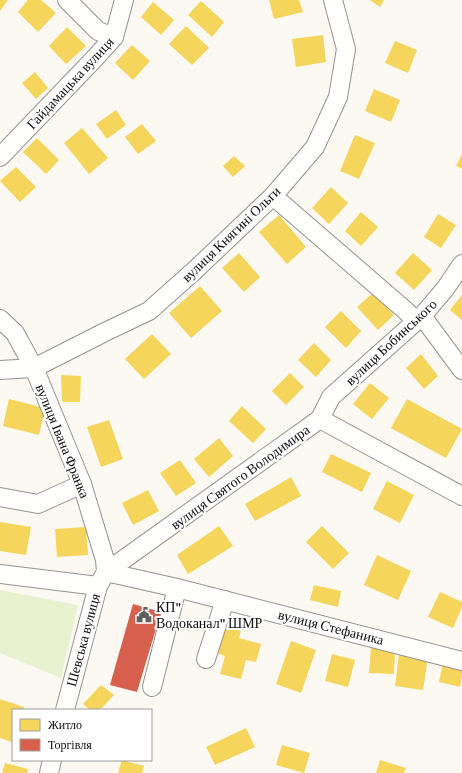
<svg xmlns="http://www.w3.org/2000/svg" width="462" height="773" font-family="'Crimson Pro',serif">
  <rect width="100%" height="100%" fill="#fbf9f2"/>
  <!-- green -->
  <path fill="#e8f2d0" d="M0,590L78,605L61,678L0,653Z"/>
  <!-- homes -->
  <g fill="#f6d55c">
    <path d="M0,0H8L0,11Z"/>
    <path d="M28,0H41L56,13L38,32L18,12Z"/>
    <path d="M269,0H299L303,12L274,19Z"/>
    <path d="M370,0H384L380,7Z"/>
    <path d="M201,1L224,22L212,37L188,15Z"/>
    <path d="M153,2L174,20L161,35L141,17Z"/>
    <path d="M186,26L209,48L192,65L169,44Z"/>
    <path d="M67,27L86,46L66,64L49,46Z"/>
    <path d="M323,35L326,62L296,67L292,39Z"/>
    <path d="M395,41L417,50L408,73L385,63Z"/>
    <path d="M132,45L150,61L133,80L115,63Z"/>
    <path d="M35,72L48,88L36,99L22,83Z"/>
    <path d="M374,89L400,100L391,122L365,111Z"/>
    <path d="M116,110L126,125L107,139L96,124Z"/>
    <path d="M142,124L156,141L138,154L125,137Z"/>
    <path d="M82,128L108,158L89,174L64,143Z"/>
    <path d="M355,135L375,143L359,179L340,171Z"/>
    <path d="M37,138L59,160L46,174L23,152Z"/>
    <path d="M462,154V169L456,166Z"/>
    <path d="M234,156L245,166L233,177L223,166Z"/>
    <path d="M16,167L36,187L20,202L0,181Z"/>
    <path d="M331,187L348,203L329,224L312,208Z"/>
    <path d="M361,212L378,227L361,246L345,231Z"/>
    <path d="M438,214L456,225L441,248L424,237Z"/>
    <path d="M279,215L306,247L287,264L259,232Z"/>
    <path d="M239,253L260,277L244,292L222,268Z"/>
    <path d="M413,253L432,270L414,290L395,273Z"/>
    <path d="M200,286L222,311L191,338L169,313Z"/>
    <path d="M373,293L394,315L378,330L357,307Z"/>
    <path d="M462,295V320L450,310Z"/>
    <path d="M341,311L361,331L346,348L325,327Z"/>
    <path d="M152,334L171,354L144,379L125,359Z"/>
    <path d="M314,343L331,360L316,377L298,360Z"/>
    <path d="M421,354L438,376L424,389L406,368Z"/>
    <path d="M290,373L304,387L286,405L272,391Z"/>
    <path d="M61,375L81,376L80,402H62Z"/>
    <path d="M370,383L389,398L372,419L353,404Z"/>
    <path d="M9,399L45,408L39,435L3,426Z"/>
    <path d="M407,399L462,429L446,458L391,428Z"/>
    <path d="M242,406L266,429L253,443L229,421Z"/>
    <path d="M109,420L123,459L101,467L87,427Z"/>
    <path d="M219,438L233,456L209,477L194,459Z"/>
    <path d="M331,454L371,473L362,492L322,472Z"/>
    <path d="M180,460L196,483L176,496L160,473Z"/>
    <path d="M291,477L301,496L255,521L245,504Z"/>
    <path d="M387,481L414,495L400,523L373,509Z"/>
    <path d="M148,490L159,511L133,525L122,503Z"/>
    <path d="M0,522L31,527L26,555L0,551Z"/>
    <path d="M219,526L233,546L188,574L177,555Z"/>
    <path d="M322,526L349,553L333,569L306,542Z"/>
    <path d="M86,527L88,555L57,557L55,529Z"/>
    <path d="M377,555L411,571L398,600L364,585Z"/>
    <path d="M314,585L341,591L338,607L310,600Z"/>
    <path d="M440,592L462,602V607L453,628L428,617Z"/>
    <path d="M223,626L241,631L239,638L261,644L256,662L246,660L241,679L220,674L225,656L216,653Z"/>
    <path d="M291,641L316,650L301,693L276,684Z"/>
    <path d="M371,648L395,650L394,674L369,673Z"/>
    <path d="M332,654L355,660L348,687L325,681Z"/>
    <path d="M399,654L428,657L423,690L395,686Z"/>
    <path d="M443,663L462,666V676L460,687L439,682Z"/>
    <path d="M101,685L114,695L100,710H90L83,704Z"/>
    <path d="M0,699L24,707L23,710H13V739L12,742L0,738Z"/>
    <path d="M246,728L255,747L215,765L206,747Z"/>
    <path d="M282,745L310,753L304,773L276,765Z"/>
    <path d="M122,760L144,766L142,773H118Z"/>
    <path d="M380,760L406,768L404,773H376Z"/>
    <path d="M5,763L28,769L27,773H2Z"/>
  </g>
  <!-- shops -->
  <path fill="#d6604d" d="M133,604L161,612L137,692L110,685Z"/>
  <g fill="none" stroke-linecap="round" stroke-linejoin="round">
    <defs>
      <g id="minor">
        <path d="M67,0L98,31L114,37"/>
        <path d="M0,157L95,58L114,37L124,0"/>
        <path d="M273,196L406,311L416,321"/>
        <path d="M422,316L462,370"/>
        <path d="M0,319L15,333L34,368L82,484L105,560L106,572"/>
        <path d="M0,370L34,368L105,332L149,311L194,271L273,196L315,147L338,97L346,49L333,0"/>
        <path d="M320,419L462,496"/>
        <path d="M0,497L38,504L82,484"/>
        <path d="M106,572L177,588L462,661"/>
        <path d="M0,574L98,586"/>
        <path d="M206,659L225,600"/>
        <path d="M152,687L177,588"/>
        <path d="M65,710L98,586L106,572L320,419L331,397L422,316L445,289L462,264"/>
        <path d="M49,773L52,760"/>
      </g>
    </defs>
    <!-- minor casing -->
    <use href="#minor" stroke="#949390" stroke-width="20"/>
    <!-- minor -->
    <use href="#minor" stroke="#fefefd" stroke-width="18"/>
  </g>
  <!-- icons -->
  <defs>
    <symbol id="civic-bare" viewBox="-9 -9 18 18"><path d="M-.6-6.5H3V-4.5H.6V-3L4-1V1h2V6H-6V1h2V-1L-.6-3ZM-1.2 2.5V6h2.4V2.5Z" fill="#60605d" stroke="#fff" stroke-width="2.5" paint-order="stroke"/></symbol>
  </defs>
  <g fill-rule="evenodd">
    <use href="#civic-bare" x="133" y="604" width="22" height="22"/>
  </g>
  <g text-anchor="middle" stroke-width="4" stroke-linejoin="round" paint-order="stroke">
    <!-- street labels -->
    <g font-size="14" fill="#0d0d0d" stroke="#fff">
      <text transform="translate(70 83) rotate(-47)" y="5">Гайдамацька вулиця</text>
      <text transform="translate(231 234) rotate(-44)" y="5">вулиця Княгині Ольги</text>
      <text transform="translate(391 342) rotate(-43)" y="5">вулиця Бобинського</text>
      <text transform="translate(63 441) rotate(68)" y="5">вулиця Івана Франка</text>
      <text transform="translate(240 477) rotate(-36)" y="5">вулиця Святого Володимира</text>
      <text transform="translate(331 627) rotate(14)" y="5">вулиця Стефаника</text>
      <text transform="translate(83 640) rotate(-75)" y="5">Шевська вулиця</text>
    </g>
    <!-- poi labels -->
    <g font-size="14" fill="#0d0d0d" stroke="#fff" text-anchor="start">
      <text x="156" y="612">КП"<tspan x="156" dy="16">Водоканал" ШМР</tspan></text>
    </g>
  </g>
  <!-- legend -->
  <rect x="12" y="709" width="140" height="52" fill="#ffffff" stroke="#9e9e9e"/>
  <rect x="20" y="719" width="20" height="12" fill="#f6d55c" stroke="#9e9e9e"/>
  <text x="48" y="729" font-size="12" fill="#0d0d0d">Житло</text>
  <rect x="20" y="739" width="20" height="12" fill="#d6604d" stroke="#9e9e9e"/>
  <text x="48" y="749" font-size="12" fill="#0d0d0d">Торгівля</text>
</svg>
